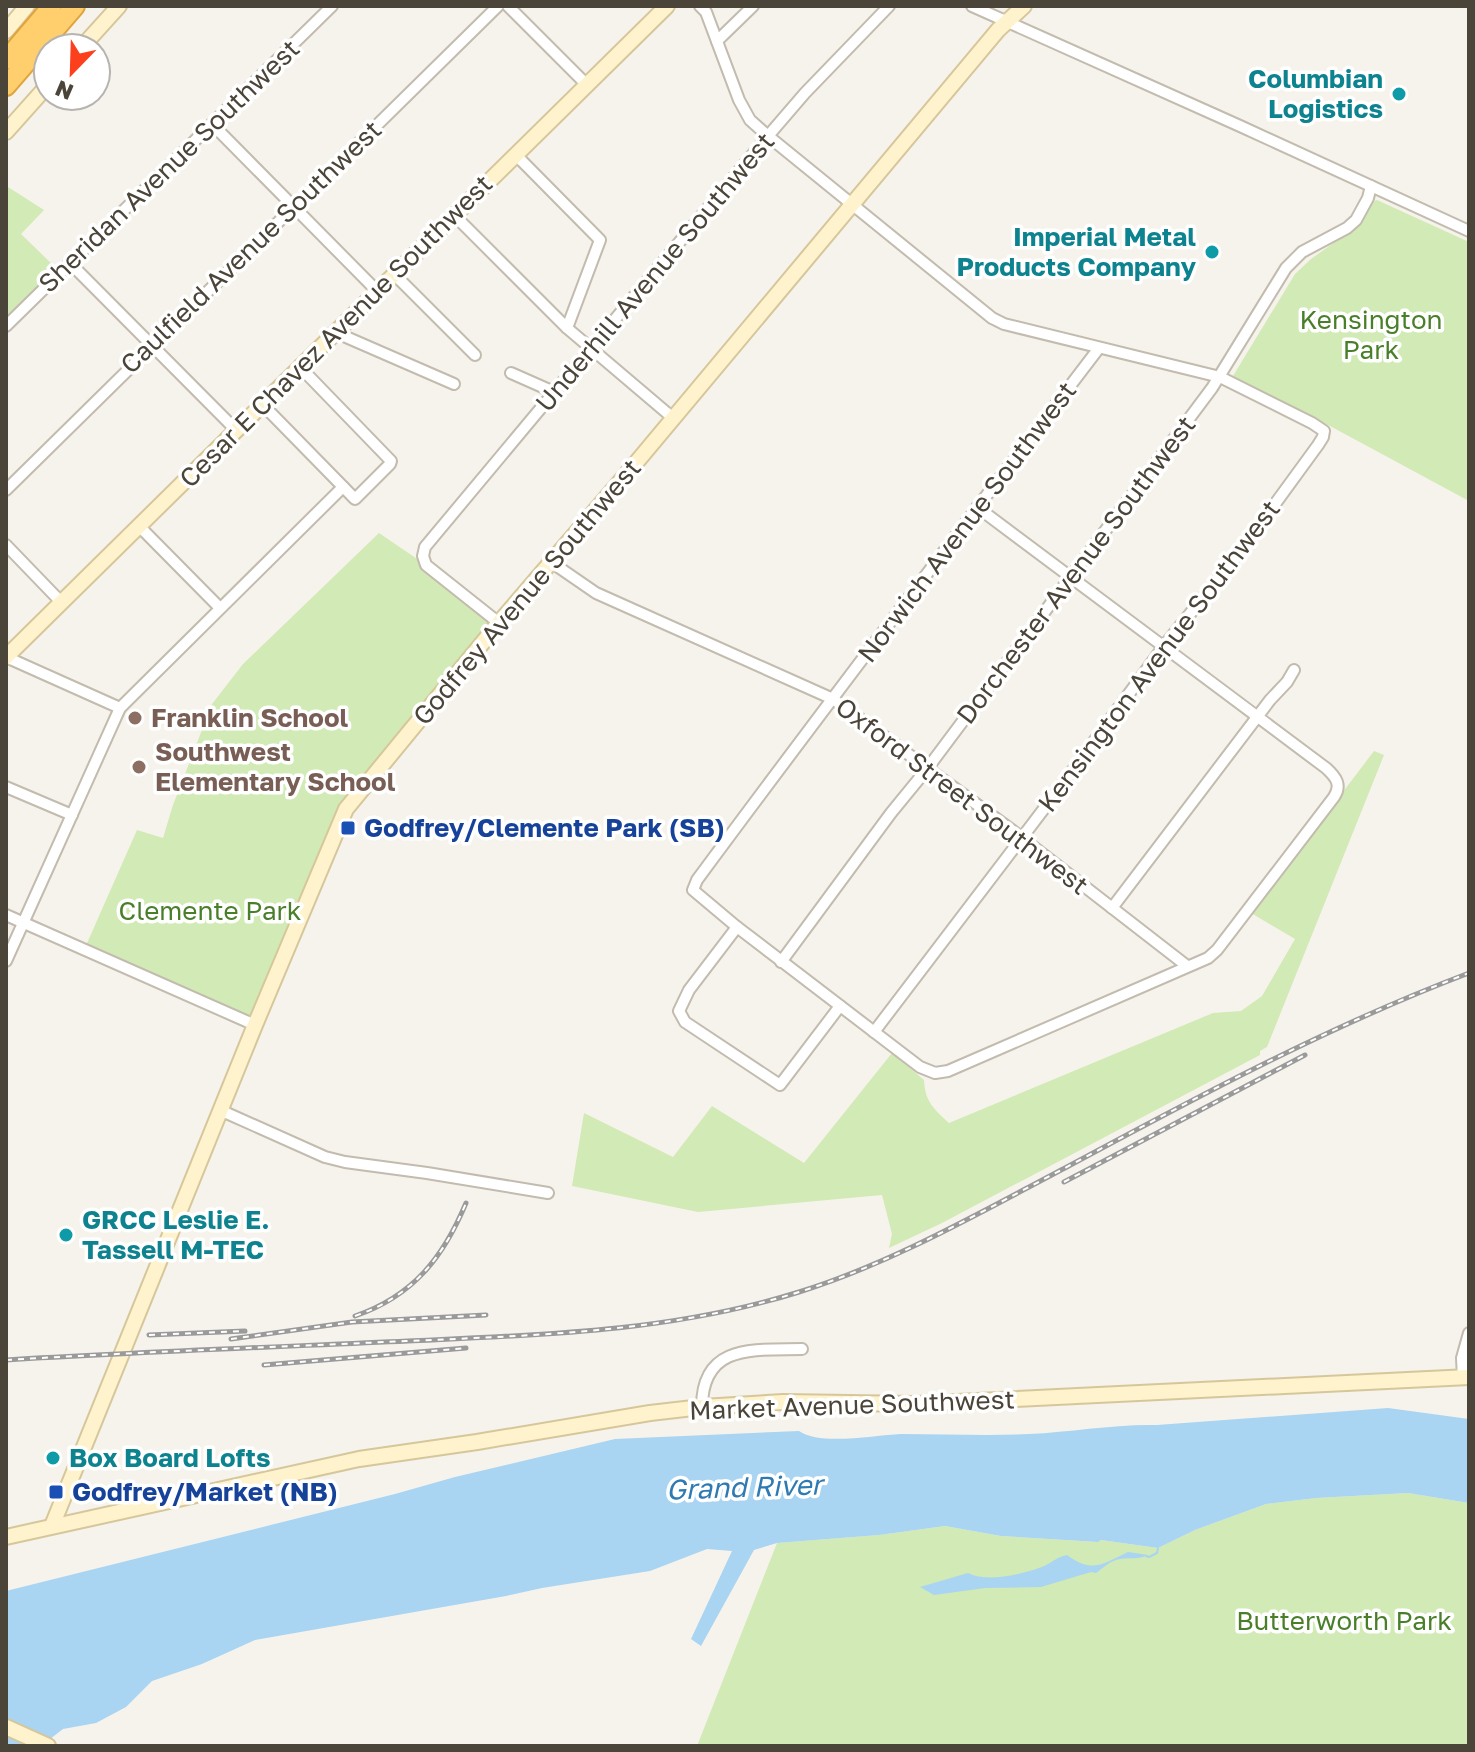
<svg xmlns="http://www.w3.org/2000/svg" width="1475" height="1752" font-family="'Golos Text',sans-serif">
  <rect width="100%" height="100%" fill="#f6f3ec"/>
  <!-- green -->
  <g fill="#d2eab5">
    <path d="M8,187L44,210L21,234L56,268L6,317V189Z"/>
    <path d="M1377,200L1469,242V501L1330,426L1233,376L1295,274L1311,259L1356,227L1374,201Z"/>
    <path d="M379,533L426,565L499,623L351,802L255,1025L84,950L137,830L163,838L173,805L212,704L243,664Z"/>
    <path d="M1374,751L1384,755L1267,1047L1260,1051V1055L942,1223L889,1248L892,1234L882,1195L698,1212L572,1186L584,1113L673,1157L712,1106L804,1163L892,1053L924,1080C925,1102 934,1109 949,1123L1213,1013L1241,1011L1262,996L1295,939L1251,913Z"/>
    <path d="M1408,1493L1469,1503V1746H697L777,1543L879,1535L945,1526L1001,1536L1098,1542L1101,1540L1158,1548L1195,1530L1266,1504L1316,1498Z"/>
  </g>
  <!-- water -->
  <g fill="#a9d4f2">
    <path d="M1388,1408L1469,1419V1503L1408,1493L1316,1498L1266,1504L1195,1530L1158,1548L1101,1540L1098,1542L1001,1536L945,1526L879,1535L777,1543L754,1550L701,1646L691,1639L732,1551L707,1549L650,1571L542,1588L506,1596L255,1640L202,1664L152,1681L126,1707L96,1723L63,1729L41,1746H6V1591L395,1494L455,1477L615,1439L799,1431C820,1446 875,1435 901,1434C944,1434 987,1436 1029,1434C1072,1432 1114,1424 1157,1425Z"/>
    <path d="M1128,1552L1148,1555C1138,1560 1131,1557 1120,1559C1111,1560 1103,1568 1096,1573L1091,1572L1041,1587L985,1588L934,1595L920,1587L968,1573C986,1583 1025,1574 1044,1566C1053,1562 1057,1557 1067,1555C1093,1574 1102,1564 1128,1552Z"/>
  </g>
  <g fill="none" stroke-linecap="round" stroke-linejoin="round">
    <!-- stream -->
    <path stroke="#a9d4f2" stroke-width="2" d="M1146,1556L1149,1557L1157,1553L1158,1548"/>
    <defs>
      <g id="street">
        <path d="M508,6L586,84"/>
        <path d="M700,6L706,12L739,100L750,120L768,136L992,318L1004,324L1220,377L1312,423L1324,431L1323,437L1318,445L1240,552L1164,646L1062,785L874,1032"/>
        <path d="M972,6L1240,126L1469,231"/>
        <path d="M717,41L753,6"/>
        <path d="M212,124L377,291"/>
        <path d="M515,154L600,240L567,328"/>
        <path d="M454,215L567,328L673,418"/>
        <path d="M70,263L236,430"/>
        <path d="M394,274L475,355"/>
        <path d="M6,326L332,6"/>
        <path d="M338,330L346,337L454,384"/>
        <path d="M511,373L554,392"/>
        <path d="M262,404L355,499L390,464L391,461L300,367"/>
        <path d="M6,490L498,6"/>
        <path d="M977,507L1326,768C1336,777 1342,785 1334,797L1217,950L1208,958L948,1071L935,1073L920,1067L737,927L693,890L697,880C829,701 964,525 1099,348"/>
        <path d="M138,525L220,608"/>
        <path d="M6,545L61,602"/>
        <path d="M551,562L596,593L833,699L1013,831L1187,966"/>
        <path d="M499,623L426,565L423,556L425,547L768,136L805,93L889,6"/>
        <path d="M6,657L120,708"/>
        <path d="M6,787L72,815"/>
        <path d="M1112,908L1270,700L1287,682L1294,670"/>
        <path d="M6,915L255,1025"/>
        <path d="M737,927L689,990L679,1011L685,1022L780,1085L840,1006"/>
        <path d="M6,961L120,708L343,487"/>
        <path d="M781,962L891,813L927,769L1212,388L1286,268L1302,252L1347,228L1356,220L1368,198L1371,186"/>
        <path d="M222,1111L325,1157L345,1162L427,1173L548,1193"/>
        <path d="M1463,1378L1462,1358L1469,1333"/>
        <path d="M702,1407C702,1343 755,1350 802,1349"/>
      </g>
      <g id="secondary">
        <path d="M6,31L27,6"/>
        <path d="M81,48L119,6"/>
        <path d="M6,132L48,85"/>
        <path d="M6,657L667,6"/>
        <path d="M52,1526L255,1025L346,809L498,624L630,470L998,30L1024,6"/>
        <path d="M6,1537L359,1459L477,1442L650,1413L702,1407L783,1402L915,1404L1469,1377"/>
        <path d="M6,1727L48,1746"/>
      </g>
      <g id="highway">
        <path d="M6,60L52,6"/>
        <path d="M6,86L75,6"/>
      </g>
    </defs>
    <!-- street casing -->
    <use href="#street" stroke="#c2bbae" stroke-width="14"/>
    <!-- secondary casing -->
    <use href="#secondary" stroke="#d6c79b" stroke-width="18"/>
    <!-- highway casing -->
    <use href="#highway" stroke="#e0a43c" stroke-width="22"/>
    <!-- street -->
    <use href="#street" stroke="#fff" stroke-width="10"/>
    <!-- secondary -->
    <use href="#secondary" stroke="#fff3cd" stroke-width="14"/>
    <!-- highway -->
    <use href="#highway" stroke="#ffcf6e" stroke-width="18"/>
    <defs>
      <g id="rail">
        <path d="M1064,1182L1305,1055"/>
        <path d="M355,1316C413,1296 443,1258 466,1203"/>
        <path d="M149,1335L245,1331"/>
        <path d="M231,1339L352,1322L486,1315"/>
        <path d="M6,1360C140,1352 274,1347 408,1341C541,1335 671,1332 799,1292C892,1263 979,1213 1065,1168C1197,1097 1329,1026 1469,973"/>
        <path d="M264,1365L466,1348"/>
      </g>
    </defs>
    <!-- rail casing -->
    <use href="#rail" stroke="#9a9a9a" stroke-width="5"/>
    <!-- rail -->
    <use href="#rail" stroke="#fff" stroke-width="2" stroke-dasharray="6" stroke-linecap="butt"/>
  </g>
  <!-- markers -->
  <g fill="#0f9aa8" stroke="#fff" stroke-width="3">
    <circle cx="1399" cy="94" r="8"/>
    <circle cx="1212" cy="252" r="8"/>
    <circle cx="66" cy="1235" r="8"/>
    <circle cx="53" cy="1458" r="8"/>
  </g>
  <g fill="#8d6e63" stroke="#fff" stroke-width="3">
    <circle cx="135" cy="718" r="8"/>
    <circle cx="139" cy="767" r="8"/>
  </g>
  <g fill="#1a4fb4" stroke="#fff" stroke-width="3">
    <rect x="340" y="820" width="16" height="16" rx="4"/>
    <rect x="48" y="1484" width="16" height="16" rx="4"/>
  </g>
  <g text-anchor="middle" stroke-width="7" stroke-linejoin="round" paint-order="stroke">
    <!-- culture labels -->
    <g font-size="26" font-weight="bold" fill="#0d838f" stroke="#fff" text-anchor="end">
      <text x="1383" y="88">Columbian<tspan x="1383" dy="30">Logistics</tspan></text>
      <text x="1196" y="246">Imperial Metal<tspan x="1196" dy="30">Products Company</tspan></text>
      <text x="82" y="1229" text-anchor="start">GRCC Leslie E.<tspan x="82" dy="30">Tassell M-TEC</tspan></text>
      <text x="69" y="1467" text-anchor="start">Box Board Lofts</text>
    </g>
    <!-- street labels -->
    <g font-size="26" fill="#4b4439" stroke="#fff">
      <text transform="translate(169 166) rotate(-44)" y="9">Sheridan Avenue Southwest</text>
      <text transform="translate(251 247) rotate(-44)" y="9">Caulfield Avenue Southwest</text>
      <text transform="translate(655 272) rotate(-50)" y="9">Underhill Avenue Southwest</text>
      <text transform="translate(336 331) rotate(-45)" y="9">Cesar E Chavez Avenue Southwest</text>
      <text transform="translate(967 522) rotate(-53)" y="9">Norwich Avenue Southwest</text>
      <text transform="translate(1076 570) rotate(-53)" y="9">Dorchester Avenue Southwest</text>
      <text transform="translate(527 592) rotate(-50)" y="9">Godfrey Avenue Southwest</text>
      <text transform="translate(1159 656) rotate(-53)" y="9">Kensington Avenue Southwest</text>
      <text transform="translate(962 796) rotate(37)" y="9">Oxford Street Southwest</text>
      <text transform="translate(852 1405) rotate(-2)" y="9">Market Avenue Southwest</text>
    </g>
    <!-- park labels -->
    <g font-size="26" fill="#4a7f2a" stroke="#fff">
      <text x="1371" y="329">Kensington<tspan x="1371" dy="30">Park</tspan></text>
      <text x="210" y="920">Clemente Park</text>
      <text x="1344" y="1630">Butterworth Park</text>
    </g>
    <!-- education labels -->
    <g font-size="26" font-weight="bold" fill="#785e54" stroke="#fff" text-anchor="start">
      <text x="151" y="727">Franklin School</text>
      <text x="155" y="761">Southwest<tspan x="155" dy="30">Elementary School</tspan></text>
    </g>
    <!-- transit labels -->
    <g font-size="26" font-weight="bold" fill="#164399" stroke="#fff" text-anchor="start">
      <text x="364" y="837">Godfrey/Clemente Park (SB)</text>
      <text x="72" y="1501">Godfrey/Market (NB)</text>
    </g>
    <!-- water labels -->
    <g font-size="28" font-style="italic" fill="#2e7ab2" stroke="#fff">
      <text transform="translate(744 1487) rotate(-2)" y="10">Grand River</text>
    </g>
  </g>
  <!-- border -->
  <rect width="1475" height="1752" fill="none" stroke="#4b4439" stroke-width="16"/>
  <!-- north arrow -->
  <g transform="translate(72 72) rotate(203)"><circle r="38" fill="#ffffff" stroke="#b7b4b0" stroke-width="2"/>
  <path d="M0-6L14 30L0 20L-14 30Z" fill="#fc3f1d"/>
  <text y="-12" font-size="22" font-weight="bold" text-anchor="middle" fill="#4b4439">N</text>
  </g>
</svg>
